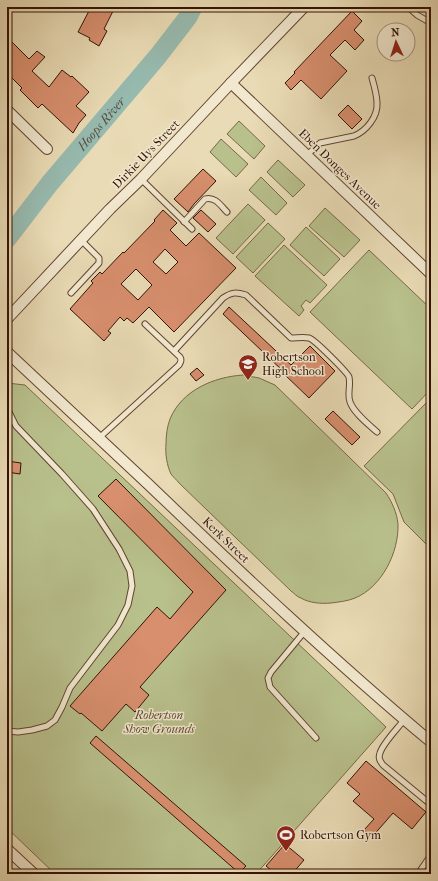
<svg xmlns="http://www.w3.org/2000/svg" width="438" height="881" font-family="'IM FELL French Canon',serif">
  <rect width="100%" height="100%" fill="#e9dbb5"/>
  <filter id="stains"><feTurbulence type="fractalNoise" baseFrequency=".005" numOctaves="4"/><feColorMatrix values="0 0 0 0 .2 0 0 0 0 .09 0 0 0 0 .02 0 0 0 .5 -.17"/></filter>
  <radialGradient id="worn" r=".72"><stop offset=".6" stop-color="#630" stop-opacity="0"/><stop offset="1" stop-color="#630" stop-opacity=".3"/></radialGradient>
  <!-- green -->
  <g fill="#b8c08c" stroke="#766948">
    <path d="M239,121L265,146L254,159L227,134Z"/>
    <path d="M221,139L248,164L236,177L210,152Z"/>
    <path d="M278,160L305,185L293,197L267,172Z"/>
    <path d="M261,177L287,203L276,215L249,190Z"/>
    <path d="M248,204L265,220L233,254L216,238Z"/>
    <path d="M325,208L360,240L344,257L309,226Z"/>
    <path d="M268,223L285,239L253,273L236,257Z"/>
    <path d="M306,227L340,259L324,276L290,245Z"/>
    <path d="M284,245L327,285L310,303L306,300L301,306L304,310L299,316L255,276Z"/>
    <path d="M369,250L431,309V389L412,409L310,312Z"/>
    <path d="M243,375L259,378L275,385L386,493C392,502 397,513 398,524C399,552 382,587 355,598C348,601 339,602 331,603C322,604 309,603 301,598C297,597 294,593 291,591L179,483C177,480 173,477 171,474C167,466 165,453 166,444C166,436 167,427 170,419C182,390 214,377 243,375Z"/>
    <path d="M7,383L25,385L386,727L256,874H55L7,828Z"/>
    <path d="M431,398V549L404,522L393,494L364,466Z"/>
  </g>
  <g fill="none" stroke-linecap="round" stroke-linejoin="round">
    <!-- river -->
    <path stroke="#97bbb0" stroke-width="19" id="s1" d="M7,239L50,183L158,56L188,17L193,7"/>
  </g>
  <!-- building -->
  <g fill="#d88f6e" stroke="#341205" fill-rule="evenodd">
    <path d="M91,7H115L104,29L107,31L99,46L89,40L90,38L78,32Z"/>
    <path d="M352,11L362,21L354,30L364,40L355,50L345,40L330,55L347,71L321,99L301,80L291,90L285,83L295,73L294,72Z"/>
    <path d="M7,37L29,59L37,51L45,57L32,71L49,87L62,70L71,77L72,76L89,92L76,106L86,115L79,123L73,133L42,104L38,108L20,90L22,88L7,73Z"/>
    <path d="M348,105L362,119L352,129L338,115Z"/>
    <path d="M203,169L216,181L194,204L188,212L174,199Z"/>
    <path d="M163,210L177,223L170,230L186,246L199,233L236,268L174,332L149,307L133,323L127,318L124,321L120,317L108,331L111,333L104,341L70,309L93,283L91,281L100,272L102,274L123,252L124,253L155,221L154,220ZM165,249L178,262L166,274L153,262ZM136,269L152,285L138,300L121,284Z"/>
    <path d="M201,210L216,224L208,232L193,218Z"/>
    <path d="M229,307L291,365L310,346L335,371L309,398L283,373L284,372L223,314Z"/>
    <path d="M197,368L204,375L196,381L190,374Z"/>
    <path d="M333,411L360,437L352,445L325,419Z"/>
    <path d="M7,461L21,463L20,474L7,472Z"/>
    <path d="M116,479L226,590L140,687L149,695L135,712L126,704L102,731L81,713L80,714L70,706L157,607L170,619L193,592L98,496Z"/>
    <path d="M96,736L246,866L239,873L90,743Z"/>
    <path d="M366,761L426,812L412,829L393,813L372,837L364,830L374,819L353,801L360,794L347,783Z"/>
    <path d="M285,844L304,860L292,874H276L266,866Z"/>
  </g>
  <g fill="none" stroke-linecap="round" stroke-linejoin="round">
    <defs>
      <g id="lane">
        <path d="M408,7L417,15L431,23"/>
        <path d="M307,155L320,143L354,136C366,131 378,117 377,103C377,97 374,85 372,78"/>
        <path d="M141,179L192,229"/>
        <path d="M184,222L205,199C215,196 221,206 227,212"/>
        <path d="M71,293L99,263V258L81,240"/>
        <path d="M174,351L223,298C232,292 236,292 246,295L291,338C296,338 304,337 309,338C314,339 347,372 349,377C351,386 347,394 350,402C354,413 368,424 377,432"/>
        <path d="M7,408L16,426L62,474L93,509L119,549L130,571L132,586L128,605L118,625L70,688L62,707L55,720L47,726L32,730L18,732L7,731"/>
        <path d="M99,438L179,365C181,362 182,360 180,357L145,324"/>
        <path d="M305,631L271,672L268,678L270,687L316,738"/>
        <path d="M404,720C398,728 383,743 380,753C378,758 380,761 383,765L429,803H431"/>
        <path d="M418,874L431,855"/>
      </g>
      <g id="street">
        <path d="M231,83L431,274"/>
        <path d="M7,110L47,149"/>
        <path d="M7,319L110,209L141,179L231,83L304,7"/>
        <path d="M7,352C54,396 101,440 148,484C240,572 333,660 431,742"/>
        <path d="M7,849L34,874"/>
      </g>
    </defs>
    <!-- lane casing -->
    <use href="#lane" stroke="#614431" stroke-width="7"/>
    <!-- street casing -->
    <use href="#street" stroke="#614431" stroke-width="12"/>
    <!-- lane -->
    <use href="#lane" stroke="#f1e8cf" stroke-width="5"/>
    <!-- street -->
    <use href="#street" stroke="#f1e8cf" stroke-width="10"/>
  </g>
  <!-- icons -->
  <defs>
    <symbol id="school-pin" viewBox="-11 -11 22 30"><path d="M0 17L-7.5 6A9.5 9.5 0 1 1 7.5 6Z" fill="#8f2418" stroke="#f1e8cf"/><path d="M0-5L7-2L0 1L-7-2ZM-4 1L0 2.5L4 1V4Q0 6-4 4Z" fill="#fff"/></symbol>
    <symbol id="stadium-pin" viewBox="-11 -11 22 30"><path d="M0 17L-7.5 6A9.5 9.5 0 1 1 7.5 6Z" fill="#8f2418" stroke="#f1e8cf"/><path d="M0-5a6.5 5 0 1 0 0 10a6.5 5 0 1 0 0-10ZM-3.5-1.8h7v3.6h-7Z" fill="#fff"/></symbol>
  </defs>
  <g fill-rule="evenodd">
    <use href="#school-pin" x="237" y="353" width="22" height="30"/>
    <use href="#stadium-pin" x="275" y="824" width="22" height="30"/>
  </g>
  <g text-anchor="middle" stroke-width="3" stroke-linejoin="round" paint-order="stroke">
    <!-- street labels -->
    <g font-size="12" fill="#341205" stroke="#f1e8cf">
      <text transform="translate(146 154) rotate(-46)" y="4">Dirkie Uys Street</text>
      <text transform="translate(340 169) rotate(44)" y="4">Eben Donges Avenue</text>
      <text transform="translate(226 540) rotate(44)" y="4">Kerk Street</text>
    </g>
    <!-- poi labels -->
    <g font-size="12" fill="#341205" stroke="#f1e8cf" text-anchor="start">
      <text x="262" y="361">Robertson<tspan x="262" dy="14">High School</tspan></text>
      <text x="300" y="839">Robertson Gym</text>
    </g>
    <!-- park labels -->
    <g font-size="12" font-style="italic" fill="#5c462e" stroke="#f1e8cf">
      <text x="159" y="719">Robertson<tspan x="159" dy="14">Show Grounds</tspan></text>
    </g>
    <!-- water labels -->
    <g font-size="13" font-style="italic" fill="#574d41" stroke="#f1e8cf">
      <text dy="5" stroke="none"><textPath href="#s1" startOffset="149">Hoops River</textPath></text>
    </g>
  </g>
  <!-- margin -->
  <rect width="438" height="881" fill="none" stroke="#e9dbb5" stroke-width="24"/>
  <rect x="8" y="8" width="422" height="865" fill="none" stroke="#341205" stroke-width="2"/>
  <rect x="12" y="12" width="414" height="857" fill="none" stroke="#341205"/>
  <!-- north arrow -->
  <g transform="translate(396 42) rotate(356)"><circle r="19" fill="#f1e8cf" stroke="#a5927e"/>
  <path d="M0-3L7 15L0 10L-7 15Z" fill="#8f2418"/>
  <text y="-6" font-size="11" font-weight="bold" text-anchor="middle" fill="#341205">N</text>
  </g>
  <rect width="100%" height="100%" filter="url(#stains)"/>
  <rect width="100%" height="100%" fill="url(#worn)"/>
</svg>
